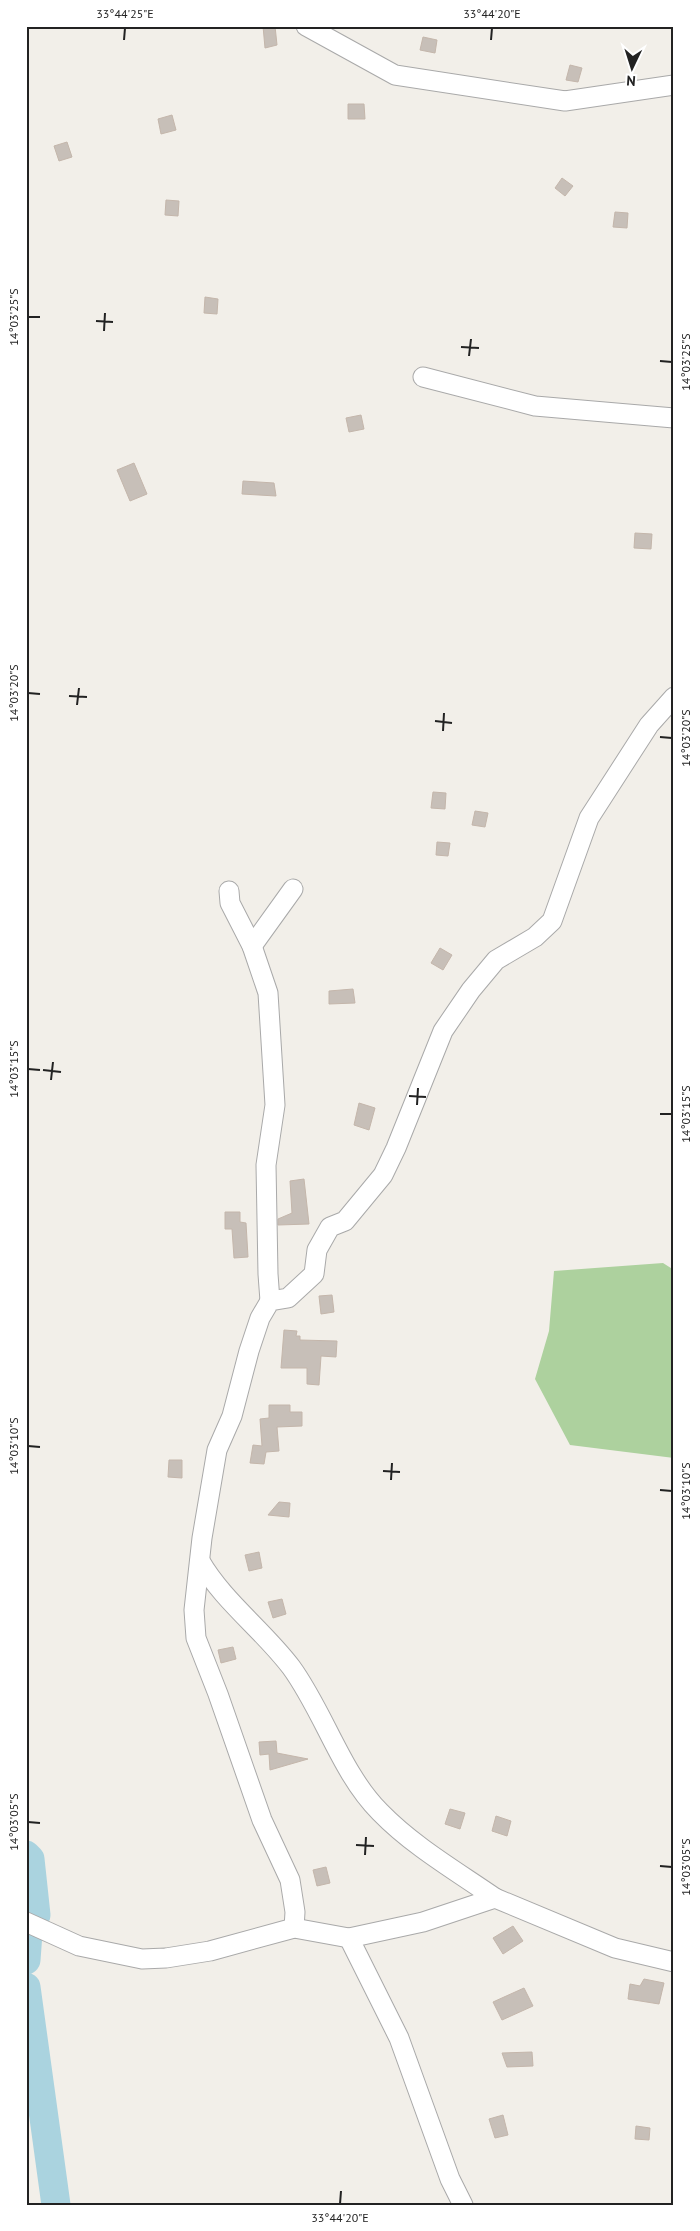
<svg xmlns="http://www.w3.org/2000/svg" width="700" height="2231" font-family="'PT Sans',sans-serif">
  <rect width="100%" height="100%" fill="#f2efe9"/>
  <!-- forest -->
  <path fill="#add19e" d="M663,1263L674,1270V1458L570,1445L535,1379L549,1331L554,1271Z"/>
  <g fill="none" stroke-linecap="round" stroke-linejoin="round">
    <!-- river -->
    <g stroke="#aad3df" stroke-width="29">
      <path d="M26,1855L30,1859L36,1915"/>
      <path d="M26,1960L28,1933"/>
      <path d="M26,1987L56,2205"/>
    </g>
  </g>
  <!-- building -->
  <g fill="#c7bfb8" stroke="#c4b6ab">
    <path d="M263,26H275L277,45L265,48Z"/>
    <path d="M423,37L437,40L435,53L420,50Z"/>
    <path d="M570,65L582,68L578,82L566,80Z"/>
    <path d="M348,104H364L365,119H348Z"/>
    <path d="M172,115L176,130L161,134L158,119Z"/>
    <path d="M67,142L72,157L59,161L54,146Z"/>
    <path d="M562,178L573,186L565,196L555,188Z"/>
    <path d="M166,200L179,201L178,216L165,215Z"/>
    <path d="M615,212L628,213L627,228L613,227Z"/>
    <path d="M205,297L218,299L217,314L204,313Z"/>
    <path d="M361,415L364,429L349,432L346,418Z"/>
    <path d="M134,463L147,494L130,501L117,470Z"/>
    <path d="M243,481L274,483L276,496L242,494Z"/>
    <path d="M635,533L652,534L651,549L634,548Z"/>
    <path d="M433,792L446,793L445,809L431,808Z"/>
    <path d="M475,811L488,813L485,827L472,825Z"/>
    <path d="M437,842L450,843L448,856L436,855Z"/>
    <path d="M440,948L452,955L443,970L431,963Z"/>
    <path d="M353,989L355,1003L329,1004V991Z"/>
    <path d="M359,1103L375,1108L369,1130L354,1125Z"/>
    <path d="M304,1179L309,1224L278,1225V1219L292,1213L290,1181Z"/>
    <path d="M225,1212H240V1222L246,1223L248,1257L234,1258L232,1229H225Z"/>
    <path d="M332,1295L334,1312L321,1314L319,1296Z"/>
    <path d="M284,1330L297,1331L296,1336H300V1340L337,1341L336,1357L321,1356L319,1385L307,1384V1368H281Z"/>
    <path d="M269,1405H290V1412H302V1426L277,1427L279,1451L266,1452L264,1464L250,1463L253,1445L262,1446L260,1419L269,1418Z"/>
    <path d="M169,1460H182V1478L168,1477Z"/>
    <path d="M279,1502L290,1503L289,1517L268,1515Z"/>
    <path d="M259,1552L262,1568L249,1571L245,1555Z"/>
    <path d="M282,1599L286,1614L273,1618L268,1602Z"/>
    <path d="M233,1647L236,1659L221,1663L218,1650Z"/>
    <path d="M276,1741L277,1753L308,1759L270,1770L269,1754L260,1755L259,1742Z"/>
    <path d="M450,1809L465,1813L460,1829L445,1824Z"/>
    <path d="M496,1816L511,1821L507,1836L492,1831Z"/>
    <path d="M326,1867L330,1883L317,1886L313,1870Z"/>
    <path d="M513,1926L523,1941L503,1954L493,1938Z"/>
    <path d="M644,1979L664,1983L659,2004L628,1999L630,1984L640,1986Z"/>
    <path d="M524,1988L533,2006L502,2020L493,2002Z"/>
    <path d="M532,2052L533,2066L507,2067L502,2053Z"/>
    <path d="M503,2115L508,2135L495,2138L489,2119Z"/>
    <path d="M636,2126L650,2128L649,2140L635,2139Z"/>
  </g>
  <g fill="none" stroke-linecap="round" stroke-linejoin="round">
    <defs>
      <g id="street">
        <path d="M306,26L395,75L565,101L674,85"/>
        <path d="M423,377L535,406L674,418"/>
        <path d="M229,891L230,903L252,946L268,993L275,1105L266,1165L268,1274L270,1301"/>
        <path d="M252,946L293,889"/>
        <path d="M200,1561C223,1601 263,1630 291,1667C324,1712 341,1773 380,1812C413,1846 456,1871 495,1898"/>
        <path d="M26,1922L79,1946L142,1959L166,1958L210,1951L294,1928L349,1938L423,1922L495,1898L615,1948L674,1962"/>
        <path d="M294,1928L295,1912L290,1880L262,1820L218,1694L196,1638L194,1610L202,1538L217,1450L232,1416L249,1351L260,1318L270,1301L288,1298L314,1274L317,1250L330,1227L345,1221L383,1175L396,1148L443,1031L471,990L496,960L535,937L552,921L589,818L649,725L674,697"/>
        <path d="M349,1938L399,2038L450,2179L463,2205"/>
      </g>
    </defs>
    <!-- street casing -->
    <use href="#street" stroke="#a9a9a9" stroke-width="21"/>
    <!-- street -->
    <use href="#street" stroke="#fff" stroke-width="19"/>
  </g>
  <!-- ticks -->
  <path fill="none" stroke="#222" stroke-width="2" d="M124,40L125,28M491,40L492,28M28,317H40M96,321L113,322M104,331L105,313M461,347L479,348M469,356L471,339M660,361L672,362M28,693L40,694M69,696L87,697M77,705L79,688M435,721L452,723M443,731L444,713M660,737L672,738M28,1069L40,1070M43,1070L61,1072M51,1080L53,1062M409,1096L426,1097M417,1105L418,1088M660,1114H672M28,1446L40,1447M383,1471L400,1472M391,1480L392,1463M660,1490L672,1491M28,1822L40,1823M356,1845L374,1846M365,1855L366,1837M660,1866L672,1867M340,2204L341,2191"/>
  <!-- border -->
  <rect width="700" height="2231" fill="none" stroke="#ffffff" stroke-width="55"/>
  <!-- north arrow -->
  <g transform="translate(632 68) rotate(184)" stroke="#ffffff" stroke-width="4" paint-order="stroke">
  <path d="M0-4L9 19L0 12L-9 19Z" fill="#222222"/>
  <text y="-8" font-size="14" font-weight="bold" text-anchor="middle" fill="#222222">N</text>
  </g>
  <rect x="28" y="28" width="644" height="2176" fill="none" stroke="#222" stroke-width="2"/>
  <g font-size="12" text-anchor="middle" fill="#222">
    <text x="125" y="18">33°44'25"E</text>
    <text x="492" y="18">33°44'20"E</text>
    <text transform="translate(14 317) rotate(-90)" y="4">14°03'25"S</text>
    <text transform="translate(686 362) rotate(-90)" y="4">14°03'25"S</text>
    <text transform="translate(14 693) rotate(-90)" y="4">14°03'20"S</text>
    <text transform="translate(686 738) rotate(-90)" y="4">14°03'20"S</text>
    <text transform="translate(14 1069) rotate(-90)" y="4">14°03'15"S</text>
    <text transform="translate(686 1114) rotate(-90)" y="4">14°03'15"S</text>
    <text transform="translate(14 1446) rotate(-90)" y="4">14°03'10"S</text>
    <text transform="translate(686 1491) rotate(-90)" y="4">14°03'10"S</text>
    <text transform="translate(14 1822) rotate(-90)" y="4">14°03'05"S</text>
    <text transform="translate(686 1867) rotate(-90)" y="4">14°03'05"S</text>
    <text x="340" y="2222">33°44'20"E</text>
  </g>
</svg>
